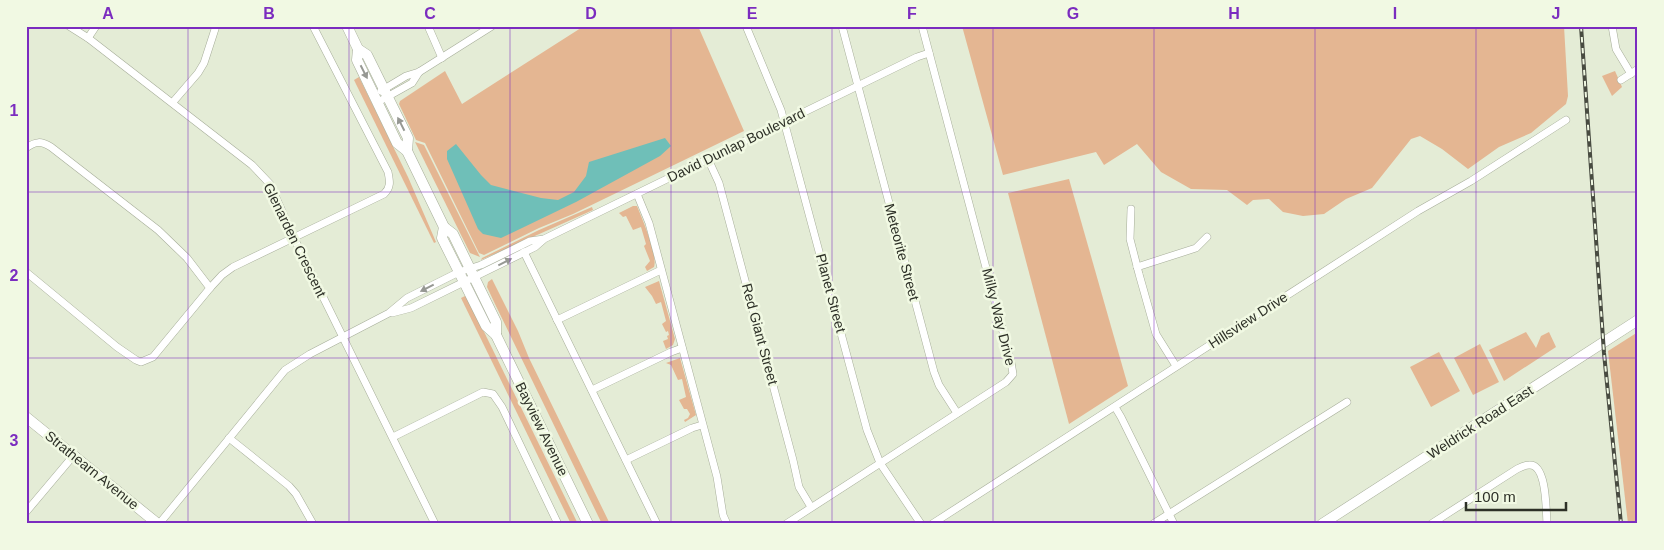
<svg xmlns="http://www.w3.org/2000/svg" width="1664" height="550" font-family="Arial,sans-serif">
  <rect width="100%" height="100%" fill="#e4ecd6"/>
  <!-- green -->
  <g fill="#e4b692">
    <path d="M584,26H698L744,131L573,214L539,228L484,255L479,253L425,143L416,140L399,104L400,101L445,71L462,104Z"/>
    <path d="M962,26H1564L1568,96L1566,104L1531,133L1499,147L1468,169L1442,149L1420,136L1411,139L1372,188L1346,199L1324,214L1303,216L1283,212L1269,199L1253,200L1247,205L1227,190L1191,189L1161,172L1137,144L1104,165L1096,152L1003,175Z"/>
    <path d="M1615,71L1622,87L1612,96L1602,76Z"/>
    <path d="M359,77L408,177L436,242L434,243L354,80Z"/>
    <path d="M415,142L424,145L480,257L470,253Z"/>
    <path d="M1069,179L1128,386L1069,424L1008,193Z"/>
    <path d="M633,206H637C642,218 658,256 654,267L647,271L645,267L650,261L644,246L646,244L641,227L633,230L626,216L623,217L619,213Z"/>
    <path d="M592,207L593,210L481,260L482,258L539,230Z"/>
    <path d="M492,279L518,331L529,358L610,524H602L495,304L487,287L488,282Z"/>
    <path d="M659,281L675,339L673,345L666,349L663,341L668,339L667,336L669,335L668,331L666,332L662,324L666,321L661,302L656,304L652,296L645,287Z"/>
    <path d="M465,296L469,301L578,524H571L461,298Z"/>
    <path d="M1526,332L1536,348L1541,336L1549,332L1556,347L1504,381L1489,350Z"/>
    <path d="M1638,332V524H1628L1608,351Z"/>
    <path d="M1480,344L1499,382L1473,395L1454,358Z"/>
    <path d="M1439,352L1460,391L1431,407L1410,367Z"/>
    <path d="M680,358L696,415L685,422L684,420L688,418L690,414L687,409H684L679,400L686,397L682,379L678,380L671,365L666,363Z"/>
  </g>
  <!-- water -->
  <path fill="#6fbfb8" d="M665,138L671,146L660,156L576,202L501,238L483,234L478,229L447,159V151L456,144L481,175L491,185L541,198L558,200L574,192L586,176L589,162Z"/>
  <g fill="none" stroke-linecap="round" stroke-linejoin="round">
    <defs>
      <g id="street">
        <path d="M69,26L88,38L252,165L270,184L294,238L435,524"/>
        <path d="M428,26L442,58"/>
        <path d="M746,26L781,110L867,430L880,463L921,524"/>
        <path d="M842,26L934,372L939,385L957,413"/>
        <path d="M1612,26L1616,49L1631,74"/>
        <path d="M88,38L96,26"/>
        <path d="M1621,80L1638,69"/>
        <path d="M381,91L406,76L419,72L492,26"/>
        <path d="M173,102L198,73L204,63L216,26"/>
        <path d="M378,102L412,83L419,72"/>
        <path d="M26,148C36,141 41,141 51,147L158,230L187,258L210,288"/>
        <path d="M708,159L719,183L793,460L799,487L811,507"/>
        <path d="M637,194L649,223L717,477L723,515L727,524"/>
        <path d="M1131,209L1130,239L1139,274L1156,334L1176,366"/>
        <path d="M524,252L657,524"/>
        <path d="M1137,267L1196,248L1207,237"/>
        <path d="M26,272L117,347L136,360L141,362L153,357L210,288L222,275L233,267L384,194C391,187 390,182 388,172L313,26"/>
        <path d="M392,313L411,308L535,247L543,240"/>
        <path d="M557,320L661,270"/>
        <path d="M592,390L671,352L682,348"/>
        <path d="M1115,407L1121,417L1174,524"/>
        <path d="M393,437L483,392L493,394L502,407L558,524"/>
        <path d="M229,438L289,486L296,494L313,524"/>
        <path d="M626,460L692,428L702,425"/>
        <path d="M26,512L74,455"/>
        <path d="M159,524L285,370L310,354L389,313L407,298L459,272L481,265L530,241L544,239L917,57L929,53"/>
        <path d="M786,524L1006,382L1013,374L1011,362L922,26"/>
        <path d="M932,524L1418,211L1471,181L1566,120"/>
        <path d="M1153,524L1347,402"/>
        <path d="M1431,524L1517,469C1521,467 1525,465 1529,465C1547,463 1546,511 1547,524"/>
      </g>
      <g id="secondary">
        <path d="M347,26L358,49L367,55L408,138L407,151"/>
        <path d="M358,49L357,60L397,143L407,151L444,227L453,234L496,322V335"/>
        <path d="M444,227L442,238L486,326L496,335L588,524"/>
        <path d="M26,417L158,524"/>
        <path d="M1322,524L1638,320"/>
      </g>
    </defs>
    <!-- street casing -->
    <use href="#street" stroke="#a6ad99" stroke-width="8"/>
    <!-- secondary casing -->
    <use href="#secondary" stroke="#a6ad99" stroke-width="11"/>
    <!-- street -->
    <use href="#street" stroke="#fff" stroke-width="7"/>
    <!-- secondary -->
    <use href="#secondary" stroke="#fff" stroke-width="10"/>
    <defs>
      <path id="rail" d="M1581,26L1604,353L1621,524"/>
    </defs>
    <!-- rail casing -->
    <use href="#rail" stroke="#484b41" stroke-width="4"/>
    <!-- rail -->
    <use href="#rail" stroke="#f1f9e3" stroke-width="2" stroke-dasharray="5.5" stroke-linecap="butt"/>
  </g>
  <!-- one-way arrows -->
  <defs><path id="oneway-solid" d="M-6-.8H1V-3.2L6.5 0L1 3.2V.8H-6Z" transform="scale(1.25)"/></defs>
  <g fill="#969893">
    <use href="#oneway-solid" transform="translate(364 72) rotate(63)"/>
    <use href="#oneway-solid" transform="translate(401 124) rotate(-117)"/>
    <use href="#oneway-solid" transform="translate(505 262) rotate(-27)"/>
    <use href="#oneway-solid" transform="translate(427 288) rotate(153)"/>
  </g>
  <!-- grid -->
  <path fill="none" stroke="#7b2cbf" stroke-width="1" stroke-opacity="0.55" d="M188,26V524M349,26V524M510,26V524M671,26V524M832,26V524M993,26V524M1154,26V524M1315,26V524M1476,26V524M26,192H1638M26,358H1638"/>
  <g text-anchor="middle" stroke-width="5" stroke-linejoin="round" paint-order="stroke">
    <!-- street labels -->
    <g font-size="14" fill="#2d3027" stroke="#f1f9e3">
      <text transform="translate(736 145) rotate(-26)" y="5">David Dunlap Boulevard</text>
      <text transform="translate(295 240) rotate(64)" y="5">Glenarden Crescent</text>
      <text transform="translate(902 252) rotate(75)" y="5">Meteorite Street</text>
      <text transform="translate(831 293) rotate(75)" y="5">Planet Street</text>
      <text transform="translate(999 317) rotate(76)" y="5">Milky Way Drive</text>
      <text transform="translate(1248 320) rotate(-33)" y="5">Hillsview Drive</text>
      <text transform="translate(760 334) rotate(75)" y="5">Red Giant Street</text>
      <text transform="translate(1480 422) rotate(-33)" y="5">Weldrick Road East</text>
      <text transform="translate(542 429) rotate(64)" y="5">Bayview Avenue</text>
      <text transform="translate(92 470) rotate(39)" y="5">Strathearn Avenue</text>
    </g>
  </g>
  <!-- border -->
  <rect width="1664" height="550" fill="none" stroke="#f1f9e3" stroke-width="55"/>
  <!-- scale -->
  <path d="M1466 502v8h100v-8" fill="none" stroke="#2d3027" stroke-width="2.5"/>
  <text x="1474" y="502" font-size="15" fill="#2d3027" stroke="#f1f9e3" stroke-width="4" paint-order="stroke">100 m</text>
  <rect x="28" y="28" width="1608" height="494" fill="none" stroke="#7b2cbf" stroke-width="2"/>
  <g font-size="16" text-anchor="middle" font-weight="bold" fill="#7b2cbf">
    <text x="108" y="19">A</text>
    <text x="269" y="19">B</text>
    <text x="430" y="19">C</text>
    <text x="591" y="19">D</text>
    <text x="752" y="19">E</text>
    <text x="912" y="19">F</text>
    <text x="1073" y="19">G</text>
    <text x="1234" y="19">H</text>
    <text x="1395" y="19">I</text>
    <text x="1556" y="19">J</text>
    <text x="14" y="116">1</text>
    <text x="14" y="281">2</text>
    <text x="14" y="446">3</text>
  </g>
</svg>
